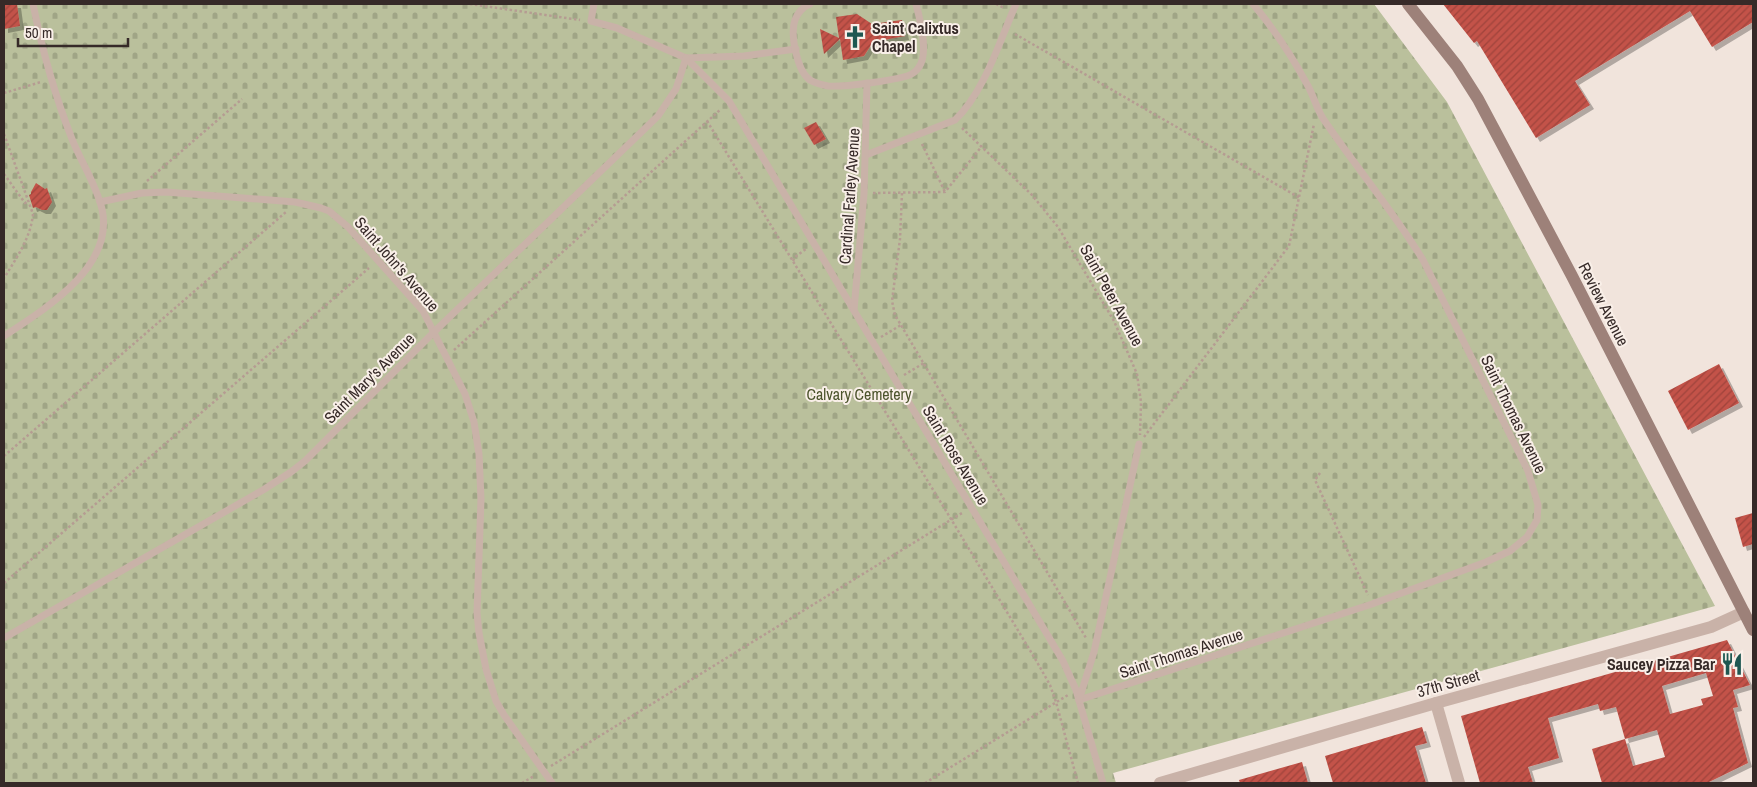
<svg xmlns="http://www.w3.org/2000/svg" width="1757" height="787" font-family="'Archivo Narrow',sans-serif">
  <defs>
    <pattern id="cemetery-stones" width="16" height="16" patternUnits="userSpaceOnUse" patternTransform="scale(1.25)"><rect width="16" height="16" fill="#bac09c"/><path d="M2 7V4a2 2 0 0 1 4 0v3zM10 15v-3a2 2 0 0 1 4 0v3z" fill="#a0a586"/></pattern>
    <pattern id="building-hatch" width="6" height="6" patternUnits="userSpaceOnUse" patternTransform="scale(1.25)"><rect width="6" height="6" fill="#c35248"/><path d="M-1 1l2-2M0 6l6-6M5 7l2-2" fill="none" stroke="#9f443c"/></pattern>
    <filter id="shadow"><feDropShadow dx="4" dy="4" stdDeviation="0" flood-color="#0004"/></filter>
  </defs>
  <rect width="100%" height="100%" fill="#f1e4dc"/>
  <!-- cemetery -->
  <path fill="url(#cemetery-stones)" d="M4,4H1374L1447,102L1715,606L1113,773L1116,783H4Z"/>
  <!-- building -->
  <g fill="url(#building-hatch)" fill-rule="evenodd" filter="url(#shadow)">
    <path d="M4,4H17L20,26L4,29Z"/>
    <path d="M1443,4H1753V22L1712,47L1690,11L1575,81L1590,105L1536,138L1477,41L1474,43Z"/>
    <path d="M857,14L872,24L902,20L905,36L873,42L864,56L843,60L840,39L824,54L820,29L839,38L836,17Z"/>
    <path d="M816,122L826,139L814,145L804,128Z"/>
    <path d="M36,183L45,189L47,188L52,202L47,210H42L36,207L33,208L29,195L31,194V192Z"/>
    <path d="M1719,364L1739,403L1688,430L1668,391Z"/>
    <path d="M1753,513V544L1743,547L1735,518Z"/>
    <path d="M1727,640L1750,685L1733,690L1738,707L1733,708L1748,763L1707,783H1602L1592,749L1625,739L1616,707L1600,711L1598,704L1548,718L1559,758L1528,767L1533,783H1480L1461,716ZM1706,673L1713,696L1701,699L1703,705L1670,714L1662,686ZM1657,730L1665,757L1633,766L1625,739Z"/>
    <path d="M1422,727L1427,743L1415,746L1426,783H1333L1325,756Z"/>
    <path d="M1302,762L1308,783H1240L1239,780Z"/>
  </g>
  <g fill="none" stroke-linecap="round" stroke-linejoin="round">
    <!-- path -->
    <g stroke="#b59c92" stroke-width="2.5" stroke-dasharray="2.5 2.5" stroke-linecap="butt">
      <path d="M470,4L580,20"/>
      <path d="M996,4L1004,8"/>
      <path d="M1015,34L1300,198"/>
      <path d="M4,93L41,82"/>
      <path d="M707,121L951,519L1037,662L1050,685L1056,702L1078,783"/>
      <path d="M962,128L1032,195L1058,227L1114,321L1137,374L1141,402L1140,435"/>
      <path d="M4,134L33,214C31,237 16,259 4,278"/>
      <path d="M922,144L945,192"/>
      <path d="M4,174L25,203L29,201"/>
      <path d="M147,181L242,99"/>
      <path d="M873,193L945,192L982,146"/>
      <path d="M902,193L900,239L892,301L895,315L1086,638"/>
      <path d="M793,261L795,257L806,249"/>
      <path d="M881,337L901,325"/>
      <path d="M454,350L721,109"/>
      <path d="M904,375L924,363"/>
      <path d="M1144,437L1289,246L1314,124"/>
      <path d="M4,456L286,212"/>
      <path d="M1320,473L1315,480L1368,595"/>
      <path d="M4,583L369,268"/>
      <path d="M551,766L962,513"/>
      <path d="M522,783L534,776"/>
      <path d="M925,783L1068,695"/>
    </g>
    <!-- lane -->
    <g stroke="#c9b2a8" stroke-width="7">
      <path d="M594,4L591,21L617,28L686,58L744,56L796,49"/>
      <path d="M810,4C803,7 798,12 795,20C790,34 797,71 810,80C815,83 822,85 828,86C846,87 889,81 907,76C913,74 916,72 919,67C929,53 920,19 916,4"/>
      <path d="M686,58L729,101L1063,661L1076,690L1103,783"/>
      <path d="M866,155L955,120C984,93 1000,40 1016,4"/>
      <path d="M100,202L142,193L166,192L295,202L321,208L329,211L348,227L423,311L465,394L474,422L479,454L481,499L477,613L479,633L486,669L496,701L504,715L552,783"/>
      <path d="M854,310L864,194L867,83"/>
      <path d="M4,336C45,309 115,267 102,209C96,184 81,162 72,139C55,96 42,49 33,4"/>
      <path d="M4,638L263,490L291,472L305,461L434,332L658,116L676,89L686,58"/>
      <path d="M1079,700L1372,604L1486,562L1510,551L1527,537L1537,520L1538,505L1528,471L1423,260C1393,211 1356,167 1324,120C1317,110 1314,97 1308,86C1292,56 1275,30 1253,4"/>
      <path d="M1079,700L1094,652L1139,444"/>
    </g>
    <!-- street -->
    <g stroke="#c9b2a8" stroke-width="12">
      <path d="M1436,703L1459,783"/>
      <path d="M1160,783L1436,703L1711,627L1744,612"/>
    </g>
    <!-- secondary -->
    <path stroke="#9d8179" stroke-width="12" d="M1408,4L1457,66L1478,99L1572,276L1753,630"/>
  </g>
  <!-- icons -->
  <defs>
    <symbol id="church-bare" viewBox="-9 -9 18 18"><path d="M-1.2-6h2.4v3.5h3.3v2.4h-3.3V6h-2.4V-.1h-3.3v-2.4h3.3Z" fill="#1e5751" stroke="#f9efe8" stroke-width="2.5" paint-order="stroke"/></symbol>
    <symbol id="restaurant-bare" viewBox="-9 -9 18 18"><path d="M-5-6h1v4h1v-4h1v4h1v-4h1v5L-1.5 .5V6h-2V.5L-5-1ZM5-6V6H3V1.5H1.5Q1.5-4 5-6Z" fill="#1e5751" stroke="#f9efe8" stroke-width="2.5" paint-order="stroke"/></symbol>
  </defs>
  <g fill-rule="evenodd">
    <use href="#church-bare" x="839" y="21" width="32" height="32"/>
    <use href="#restaurant-bare" x="1716" y="648" width="32" height="32"/>
  </g>
  <g text-anchor="middle" stroke-width="4" stroke-linejoin="round" paint-order="stroke">
    <!-- poi labels -->
    <g font-size="16" font-weight="bold" fill="#362a28" stroke="#f9efe8" text-anchor="start">
      <text x="872" y="34">Saint Calixtus<tspan x="872" dy="18">Chapel</tspan></text>
      <text x="1715" y="670" text-anchor="end">Saucey Pizza Bar</text>
    </g>
    <!-- street labels -->
    <g font-size="16" fill="#362a28" stroke="#f9efe8">
      <text transform="translate(849 196) rotate(-86)" y="6">Cardinal Farley Avenue</text>
      <text transform="translate(397 264) rotate(49)" y="6">Saint John's Avenue</text>
      <text transform="translate(1112 295) rotate(61)" y="6">Saint Peter Avenue</text>
      <text transform="translate(1604 304) rotate(63)" y="6">Review Avenue</text>
      <text transform="translate(369 378) rotate(-45)" y="6">Saint Mary's Avenue</text>
      <text transform="translate(1514 414) rotate(64)" y="6">Saint Thomas Avenue</text>
      <text transform="translate(956 455) rotate(59)" y="6">Saint Rose Avenue</text>
      <text transform="translate(1181 653) rotate(-18)" y="6">Saint Thomas Avenue</text>
      <text transform="translate(1448 683) rotate(-16)" y="6">37th Street</text>
    </g>
    <!-- park labels -->
    <g font-size="16" fill="#4c542c" stroke="#f9efe8">
      <text x="859" y="400">Calvary Cemetery</text>
    </g>
  </g>
  <!-- border -->
  <rect width="1757" height="787" fill="none" stroke="#362a28" stroke-width="10"/>
  <!-- scale -->
  <path d="M18 38v8h110v-8" fill="none" stroke="#362a28" stroke-width="2.5"/>
  <text x="25" y="38" font-size="15" fill="#362a28" stroke="#f9efe8" stroke-width="4" paint-order="stroke">50 m</text>
</svg>
